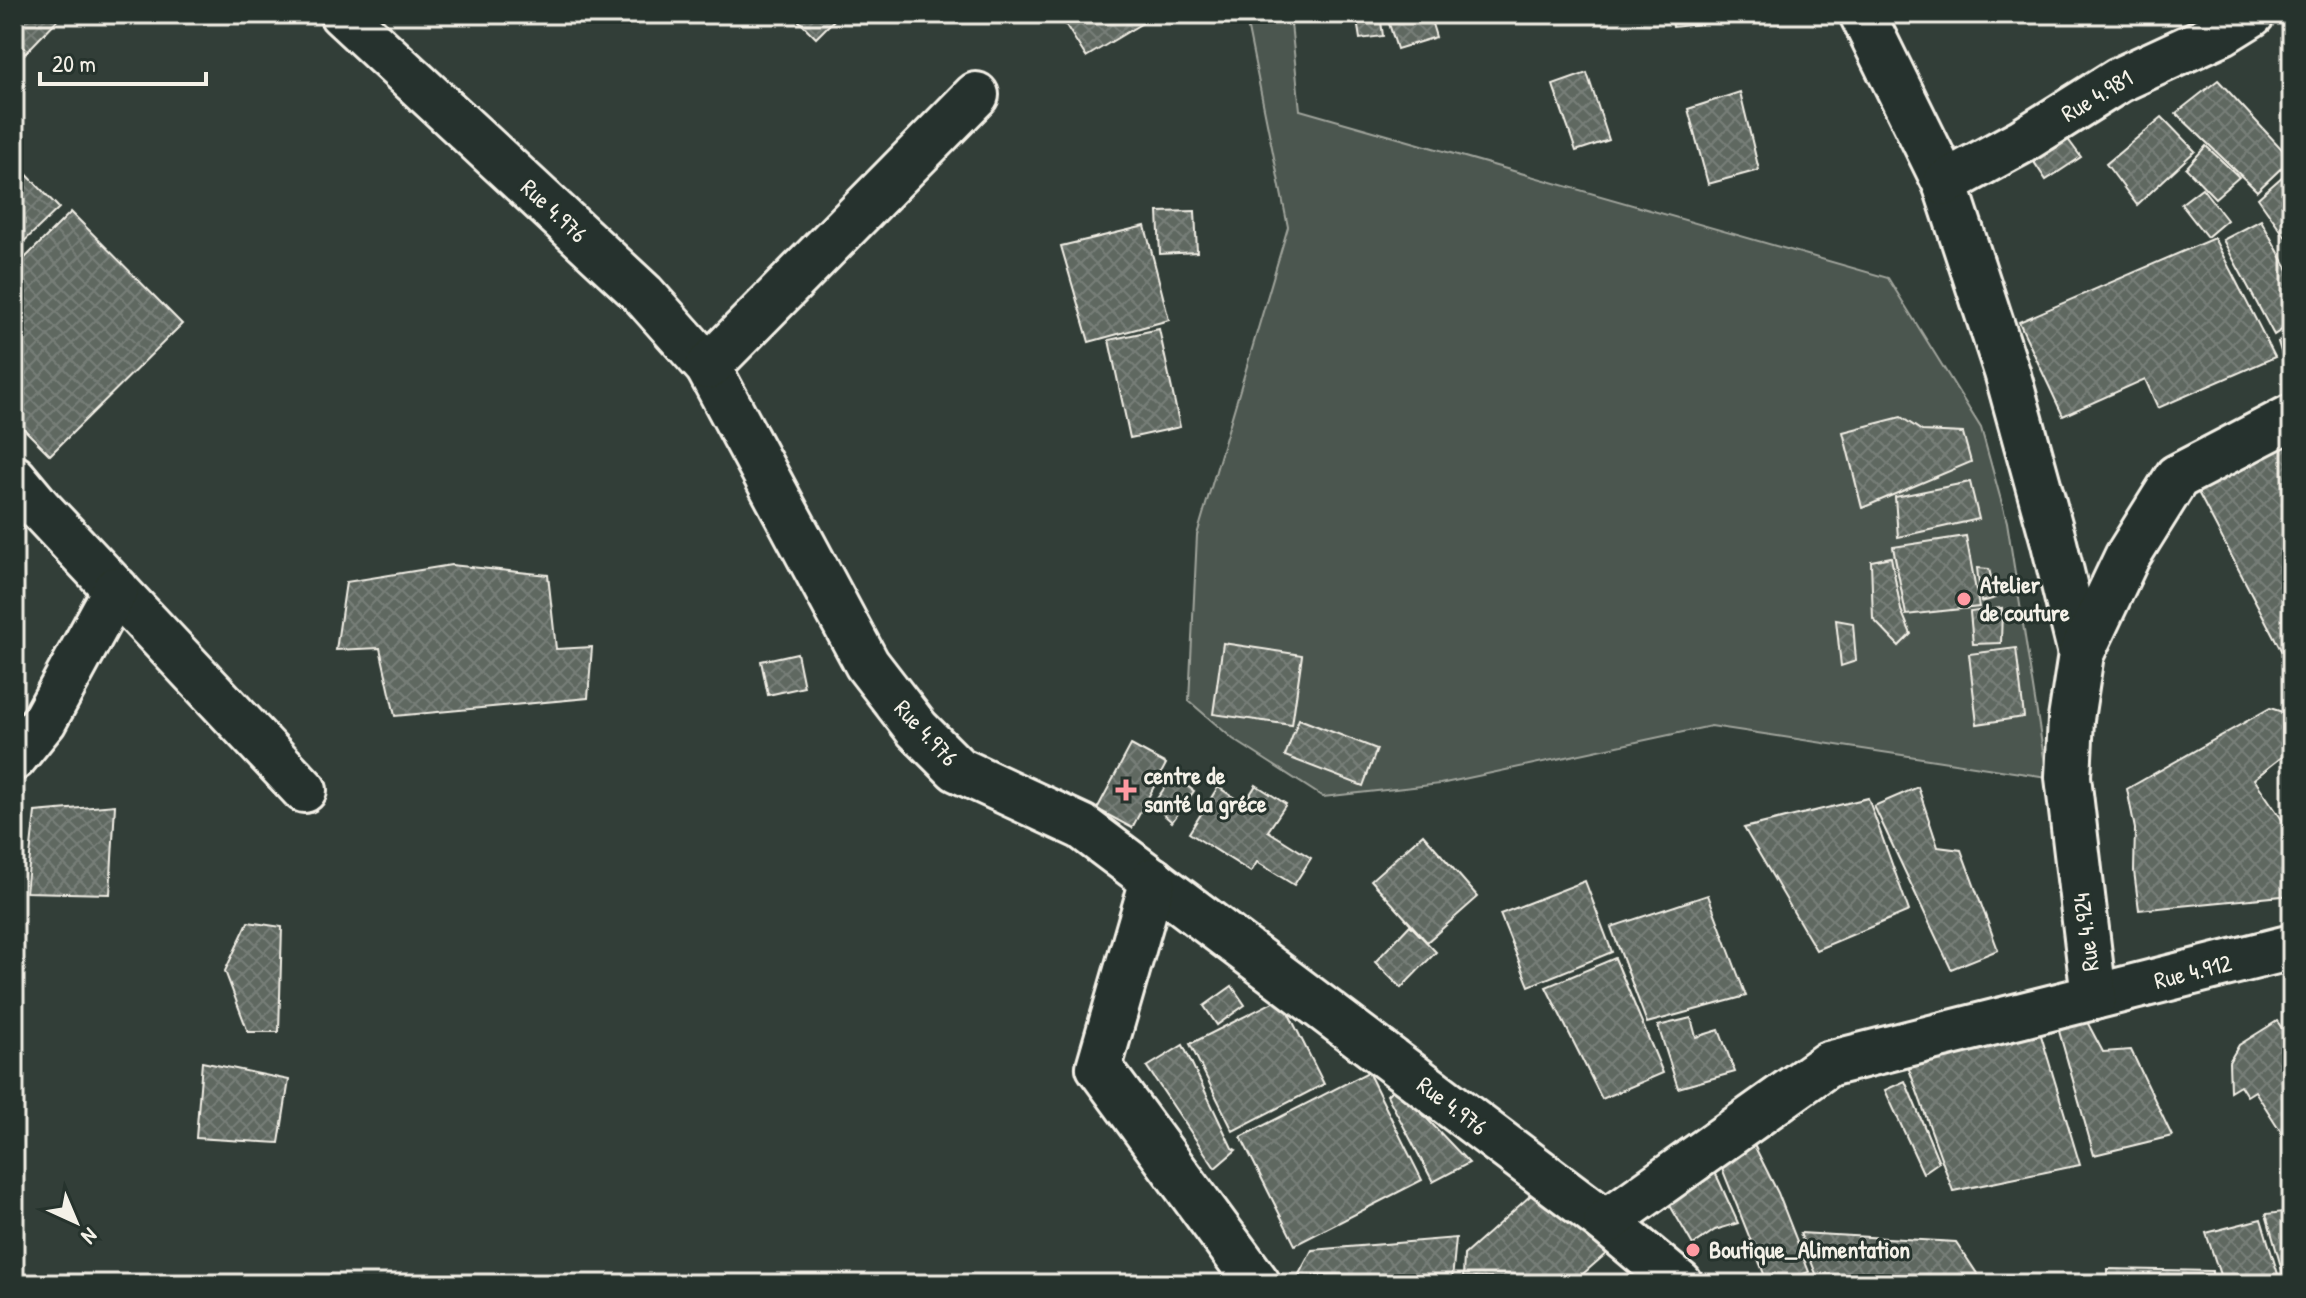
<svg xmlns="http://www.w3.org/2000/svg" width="2306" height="1298" font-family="'Patrick Hand',sans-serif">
  <defs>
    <pattern id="building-cross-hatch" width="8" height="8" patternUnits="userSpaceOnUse" patternTransform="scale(2)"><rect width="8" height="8" fill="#5f6861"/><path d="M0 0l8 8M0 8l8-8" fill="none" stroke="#777e78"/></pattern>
  </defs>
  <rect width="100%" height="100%" fill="#323e38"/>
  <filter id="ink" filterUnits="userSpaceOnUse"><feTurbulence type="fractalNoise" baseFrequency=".0125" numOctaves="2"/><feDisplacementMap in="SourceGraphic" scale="16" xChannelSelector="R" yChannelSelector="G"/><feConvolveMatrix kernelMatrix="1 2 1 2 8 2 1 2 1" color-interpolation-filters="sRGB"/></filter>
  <g filter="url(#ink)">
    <!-- grass -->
    <path fill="#4c564f" stroke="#a0a49c" stroke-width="2" d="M1245,14H1290L1300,110L1888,278L1981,428L2007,522L2047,777L1711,726L1440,784L1323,797L1233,739L1189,701L1197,535L1288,227Z"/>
    <!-- building -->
    <g fill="url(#building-cross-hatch)" stroke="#f4f1e8" stroke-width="2">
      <path d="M14,14H63L14,65Z"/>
      <path d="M792,14H840L816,38Z"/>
      <path d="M1059,14H1145L1149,19L1086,57Z"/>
      <path d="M1356,14H1380L1383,36L1360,39Z"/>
      <path d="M1386,14H1429L1436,37L1397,49Z"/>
      <path d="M1671,14H1716L1717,22L1673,27Z"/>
      <path d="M1587,73L1609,140L1576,151L1553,85Z"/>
      <path d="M2218,80L2291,159L2257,191L2176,113Z"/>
      <path d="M1740,92L1759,170L1708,184L1688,109Z"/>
      <path d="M2162,117L2195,151L2137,205L2106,164Z"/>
      <path d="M2067,138L2081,157L2046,180L2032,159Z"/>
      <path d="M2206,146L2239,177L2215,198L2186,168Z"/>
      <path d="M14,161L59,208L14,251Z"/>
      <path d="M2292,168V246L2258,198Z"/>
      <path d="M2202,188L2227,220L2207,237L2181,204Z"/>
      <path d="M1195,211L1197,252L1160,254L1158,212Z"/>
      <path d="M71,212L182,324L50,455L14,419V269Z"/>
      <path d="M2261,220L2292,277V323L2274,335L2223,240Z"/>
      <path d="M1145,226L1169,320L1089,342L1061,246Z"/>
      <path d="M2214,238L2275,357L2158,408L2145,379L2063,416L2019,322Z"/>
      <path d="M1159,329L1180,427L1130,438L1109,340Z"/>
      <path d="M2292,333V382L2291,383L2278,342Z"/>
      <path d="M1901,417L1922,431L1963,433L1971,462L1862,508L1843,432Z"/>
      <path d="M2292,429V671L2190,477Z"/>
      <path d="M1970,482L1979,519L1898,537L1895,497Z"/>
      <path d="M1966,536L1979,607L1906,615L1893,547Z"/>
      <path d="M1891,557L1901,610L1911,634L1899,646L1873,619L1871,561Z"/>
      <path d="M451,565L548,575L556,649L592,647L588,698L395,716L380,648L336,650L346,582Z"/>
      <path d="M1977,568L1989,569L1996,598L1981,602Z"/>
      <path d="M2002,608L2001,643L1973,644L1970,612Z"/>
      <path d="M1836,620L1853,623L1856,661L1841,666Z"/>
      <path d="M1223,643L1302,655L1292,725L1213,714Z"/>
      <path d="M2016,648L2024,717L1977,724L1969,654Z"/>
      <path d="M797,653L804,687L768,695L761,661Z"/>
      <path d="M2270,708L2292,715V749L2254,779L2292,834V895L2139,910L2134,871L2135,829L2127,789Z"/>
      <path d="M1299,719L1377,749L1363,786L1285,756Z"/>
      <path d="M1131,745L1166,764L1132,828L1097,809Z"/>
      <path d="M1173,776L1194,791L1172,822L1163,814L1167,809L1156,800Z"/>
      <path d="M1256,785L1286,804L1268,831L1311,858L1294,885L1257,862L1251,872L1189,833L1218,787L1244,804Z"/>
      <path d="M1918,787L1938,847L1961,850L1998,950L1951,969L1874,806Z"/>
      <path d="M1868,798L1909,911L1816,950L1744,828Z"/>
      <path d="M115,805L110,894L26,892L35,812Z"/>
      <path d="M1423,834L1478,897L1427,942L1371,880Z"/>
      <path d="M1585,881L1612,952L1529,986L1500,914Z"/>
      <path d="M1708,895L1746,996L1647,1023L1611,927Z"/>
      <path d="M248,922L282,927L279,1032H248L225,971Z"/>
      <path d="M1410,925L1436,952L1401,988L1375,962Z"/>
      <path d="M1615,958L1663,1073L1602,1099L1546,987Z"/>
      <path d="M1232,986L1245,1005L1217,1025L1204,1006Z"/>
      <path d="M1281,998L1324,1084L1233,1131L1190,1044Z"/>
      <path d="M1691,1018L1696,1037L1719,1030L1735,1072L1678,1088L1658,1026Z"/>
      <path d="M2085,1018L2103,1052L2131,1050L2172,1136L2094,1155L2059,1031Z"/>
      <path d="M2277,1021L2284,1031L2292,1025V1134L2285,1138L2255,1091L2247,1096L2240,1085L2230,1091L2229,1062L2239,1045Z"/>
      <path d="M2040,1032L2080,1165L1953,1191L1905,1058Z"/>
      <path d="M1183,1045L1232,1148L1236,1150L1215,1168L1147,1067Z"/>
      <path d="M202,1062L289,1080L279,1143L196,1138Z"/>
      <path d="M1368,1072L1422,1180L1295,1245L1241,1137Z"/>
      <path d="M1905,1081L1939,1162L1923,1173L1885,1090Z"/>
      <path d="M1396,1086L1469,1163L1433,1182L1387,1095Z"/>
      <path d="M1750,1137L1778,1193L1809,1272L1775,1284H1768L1720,1163Z"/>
      <path d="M1715,1172L1738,1223L1715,1230L1693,1245L1665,1197Z"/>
      <path d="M1540,1187L1608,1252L1576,1280L1463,1277L1464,1255Z"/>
      <path d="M2292,1211V1284H2286L2266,1214Z"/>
      <path d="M2261,1219L2281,1284H2223L2206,1233Z"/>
      <path d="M1800,1233L1956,1242L1984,1284H1820Z"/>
      <path d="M1456,1238L1452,1280L1299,1274L1312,1250Z"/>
      <path d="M2108,1269L2212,1271V1284H2108Z"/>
    </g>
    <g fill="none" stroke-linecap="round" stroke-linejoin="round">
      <defs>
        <g id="minor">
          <path d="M342,14L643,294L708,367L867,664L917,729L957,769L1082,827L1606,1222L1680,1284"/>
          <path d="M1862,14L1945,183L2007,372L2053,539L2081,654"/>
          <path d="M1945,183L2022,141L2119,80L2223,32L2252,14"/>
          <path d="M708,367L976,95"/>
          <path d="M14,478L39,508L304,790"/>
          <path d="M14,758L44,721L116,589"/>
          <path d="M1153,880L1099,1067L1258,1284"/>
          <path d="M2094,997L2292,947"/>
          <path d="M1606,1222L1828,1064L2094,997L2068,777L2071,719L2081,654L2127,557L2177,477L2292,417"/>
        </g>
      </defs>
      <!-- minor casing -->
      <use href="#minor" stroke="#f4f1e8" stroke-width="50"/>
      <!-- minor -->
      <use href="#minor" stroke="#26332d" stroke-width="44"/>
    </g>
  </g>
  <!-- markers -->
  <g fill="#ff9aa2" stroke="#26332d" stroke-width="3">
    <circle cx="1964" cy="599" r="8"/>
    <path d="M1122 778h8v8h8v8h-8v8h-8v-8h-8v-8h8z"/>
    <circle cx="1693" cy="1250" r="8"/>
  </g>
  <g text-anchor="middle" stroke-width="6" stroke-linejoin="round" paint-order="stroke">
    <!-- street labels -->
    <g font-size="24" fill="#f4f1e8" stroke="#26332d">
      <text transform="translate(2097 96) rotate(-31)" y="8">Rue 4.981</text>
      <text transform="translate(554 211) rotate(43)" y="8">Rue 4.976</text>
      <text transform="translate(926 733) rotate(47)" y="8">Rue 4.976</text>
      <text transform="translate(2086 932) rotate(-97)" y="8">Rue 4.924</text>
      <text transform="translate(2193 972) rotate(-14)" y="8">Rue 4.912</text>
      <text transform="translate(1452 1106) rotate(37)" y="8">Rue 4.976</text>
    </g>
    <!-- poi labels -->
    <g font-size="24" font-weight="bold" fill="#f4f1e8" stroke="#26332d" text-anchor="start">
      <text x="1980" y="593">Atelier<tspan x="1980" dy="28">de couture</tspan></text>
      <text x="1144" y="784">centre de<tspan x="1144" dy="28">santé la gréce</tspan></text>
      <text x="1709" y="1258">Boutique_Alimentation</text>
    </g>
  </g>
  <!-- margin -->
  <rect width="2306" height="1298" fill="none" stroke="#26332d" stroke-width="48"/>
  <rect x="24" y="24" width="2258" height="1250" fill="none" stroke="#f4f1e8" stroke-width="3" filter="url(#ink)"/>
  <!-- north arrow -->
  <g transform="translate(76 1222) rotate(136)" stroke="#26332d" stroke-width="6" paint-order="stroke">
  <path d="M0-6L14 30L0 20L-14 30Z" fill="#f4f1e8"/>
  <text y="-12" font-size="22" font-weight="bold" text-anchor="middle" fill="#f4f1e8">N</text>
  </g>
  <!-- scale -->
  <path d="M40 72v12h166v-12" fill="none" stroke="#f4f1e8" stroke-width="4"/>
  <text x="52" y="72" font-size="24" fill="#f4f1e8" stroke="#26332d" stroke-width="6" paint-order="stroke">20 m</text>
</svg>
